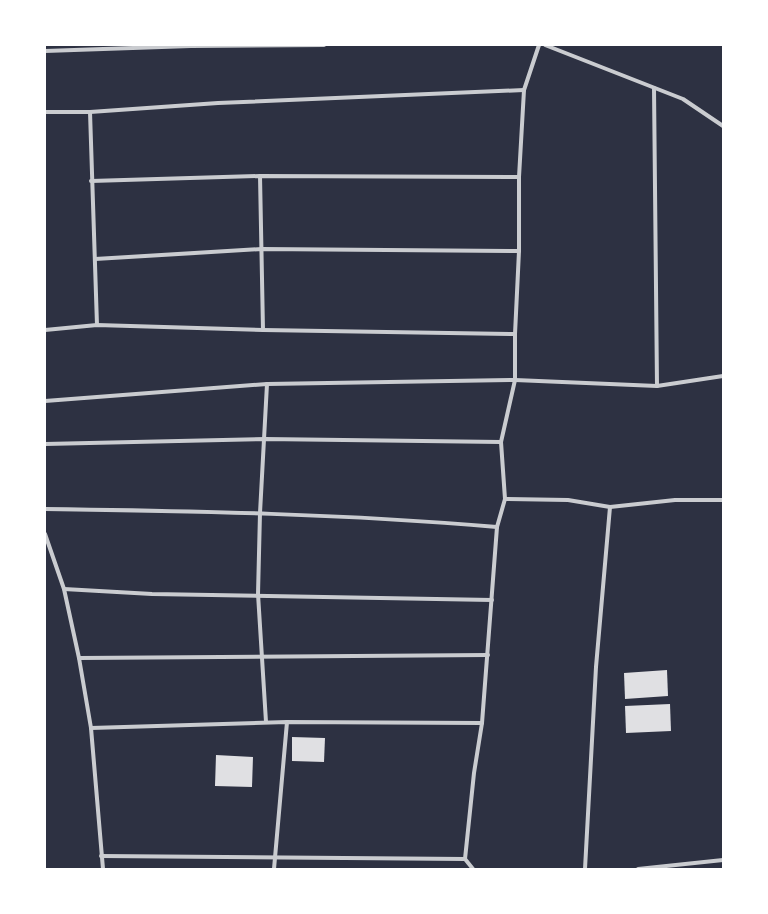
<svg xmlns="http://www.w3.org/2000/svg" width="768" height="914" font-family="Figtree,sans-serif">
  <rect width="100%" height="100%" fill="#2d3142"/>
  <!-- building -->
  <g fill="#e0e0e3">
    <path d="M667,670L668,696L625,699L624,673Z"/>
    <path d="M670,704L671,731L626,733L625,706Z"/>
    <path d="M292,737L325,738L324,762L292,761Z"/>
    <path d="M216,755L253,757L252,787L215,786Z"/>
  </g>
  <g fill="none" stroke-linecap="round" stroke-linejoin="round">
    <!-- minor -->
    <g stroke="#caccd0" stroke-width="4">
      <path d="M545,45L683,99L723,126"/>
      <path d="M45,51L191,46L324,45"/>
      <path d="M654,88L657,386"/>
      <path d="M45,112H90L218,103L524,90"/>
      <path d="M90,112L97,325"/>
      <path d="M260,176L263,330"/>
      <path d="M91,181L260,176L519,177"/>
      <path d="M95,259L262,249L519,251"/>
      <path d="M45,330L97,325L263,330L515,334"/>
      <path d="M45,401L267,384L515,380L657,386L723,376"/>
      <path d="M45,444L265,439L501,442"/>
      <path d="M505,499L568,500L610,507L675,500H723"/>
      <path d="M45,509C196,511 346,514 497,527"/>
      <path d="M45,534L64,589L79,658L91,728L103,869"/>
      <path d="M64,589L152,594L492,600"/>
      <path d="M79,658L488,655"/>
      <path d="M266,722L258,594L260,513L267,384"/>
      <path d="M91,728L287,722L482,723"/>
      <path d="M101,856L465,859"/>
      <path d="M274,869L287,722"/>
      <path d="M473,869L465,859L474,773L482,723L497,527L505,499L501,442L515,380V334L519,251V177L524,90L539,45"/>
      <path d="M585,869L596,667L610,507"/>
      <path d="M638,869L723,860"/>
    </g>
  </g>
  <!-- border -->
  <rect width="768" height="914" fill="none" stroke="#ffffff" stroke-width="92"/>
</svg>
